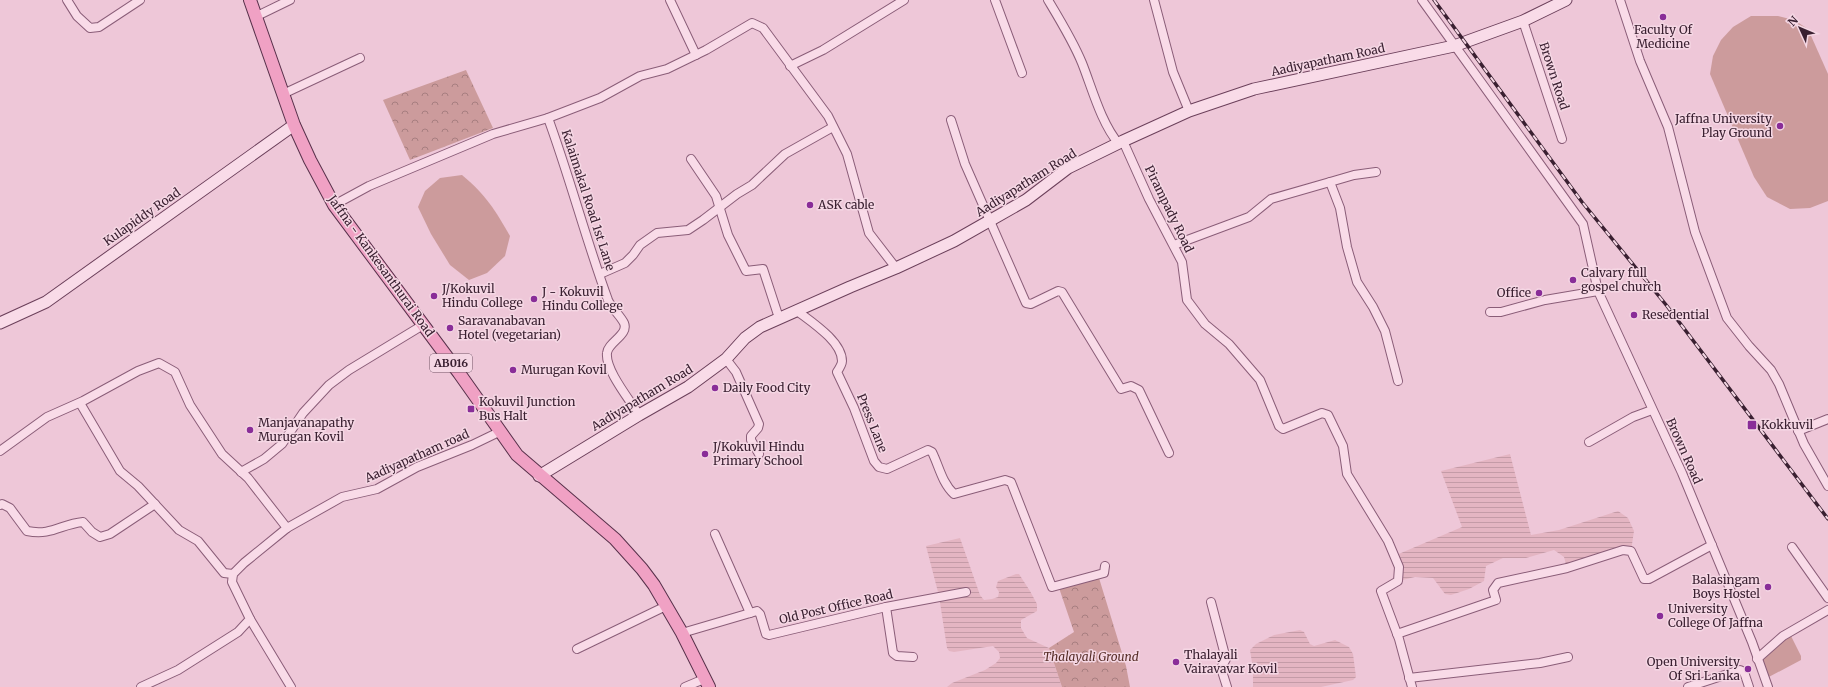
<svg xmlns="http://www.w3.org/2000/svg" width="1828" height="687" font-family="Merriweather,serif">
  <defs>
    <pattern id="farmland-rules" width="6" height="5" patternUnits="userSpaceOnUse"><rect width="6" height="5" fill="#e4b5c2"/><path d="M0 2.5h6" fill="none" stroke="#c49ba7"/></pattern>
    <pattern id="park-crowns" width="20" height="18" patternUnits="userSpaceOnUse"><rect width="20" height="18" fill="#cc9b9c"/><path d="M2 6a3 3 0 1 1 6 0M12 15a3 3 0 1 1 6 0" fill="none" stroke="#a77e80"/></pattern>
  </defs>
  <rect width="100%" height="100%" fill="#eec7d8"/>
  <!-- farmland -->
  <g fill="url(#farmland-rules)">
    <path d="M1510,454L1531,535L1559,530L1618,511L1628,518L1634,531L1631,551L1567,568L1564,557L1554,550L1526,558H1503L1486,566L1484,581L1469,589L1451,595L1445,594L1433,578L1415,577L1398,581L1394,556L1462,527L1441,471Z"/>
    <path d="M960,538L980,595L984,600L992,599L998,597L999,592L996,587L998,581L1016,574H1019L1030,591L1037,604V611L1021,620V628L1027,638L1049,648L1062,687H947L952,683L985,670L996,663L1000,658L999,652L993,646L954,652L949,651L947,648L939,596L926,546Z"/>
    <path d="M1300,630L1304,632L1310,644L1314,646L1335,640L1349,647L1353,654L1356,677L1353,680L1321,687H1253V669L1250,650L1256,644L1274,635Z"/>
  </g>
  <!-- grass -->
  <g fill="#cc9b9c">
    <path d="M1751,16H1778L1794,20L1808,29L1828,74V201L1810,208L1790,209L1767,197L1754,177L1710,74L1713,56L1721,40L1733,27Z"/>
    <path d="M462,175C486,195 495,210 510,236L505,256L487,273L469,280L450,265L431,234L418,207L425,191L440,178Z"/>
    <path d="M1789,632L1801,656V660L1765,679L1757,659Z"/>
  </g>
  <!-- park -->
  <g fill="url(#park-crowns)">
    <path d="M466,70L493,128L410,160L383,100Z"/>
    <path d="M1099,578L1126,666L1130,687H1062L1049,648L1074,632L1058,585Z"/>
  </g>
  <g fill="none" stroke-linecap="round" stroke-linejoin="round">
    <defs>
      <g id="street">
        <path d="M67,0L77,16L90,28L99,27L140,0"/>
        <path d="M670,0L696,55"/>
        <path d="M995,0L1022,73"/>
        <path d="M1048,0C1060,20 1073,41 1082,63C1092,88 1101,123 1119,144"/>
        <path d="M1154,0L1173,72L1189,111"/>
        <path d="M1422,0L1583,224L1598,291L1682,473L1752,642L1768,687"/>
        <path d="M1620,0L1640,61L1668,127L1695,232L1727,318L1749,346L1771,370L1779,384L1804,444L1828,486"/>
        <path d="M255,17L290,0"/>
        <path d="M1523,21L1562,139"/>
        <path d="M790,66L823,50L904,0"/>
        <path d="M283,94L360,58"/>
        <path d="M548,118C570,178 586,240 608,300C612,309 620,315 624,323C629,335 608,342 607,353C605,370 630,400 639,415"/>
        <path d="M951,120L965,164L1026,303L1031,304L1058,291L1062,292L1121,389L1131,386L1139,390L1169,453"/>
        <path d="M1123,141L1149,199L1182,262L1187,300L1205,324L1229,344L1260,380L1279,426L1283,429L1322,413L1328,415L1343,446L1347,474L1388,541L1399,567L1398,581L1381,591L1399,639L1412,687"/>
        <path d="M691,159L716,196L728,235L746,271L763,269L779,318"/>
        <path d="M1376,172L1354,175L1330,182L1340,208L1347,247L1357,282L1373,307L1385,331L1398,381"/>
        <path d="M334,205L369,186L493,134L548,118L600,98L640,76L667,69L706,50L752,23L763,28L828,116L847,154L869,233L896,268"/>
        <path d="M1174,245L1249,217L1271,199L1330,182"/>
        <path d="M600,274L625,263L633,255L640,245L657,233L688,230L703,220L737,194L752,185L785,154L833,127"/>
        <path d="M796,310C810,321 842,341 842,361C842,364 839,369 837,372L854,408L874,461L879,467L887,469L928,450L932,452C939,466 942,483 954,494L1005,480L1011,482L1052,587L1104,573L1105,566"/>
        <path d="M1490,312H1501L1545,300L1598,291"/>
        <path d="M726,359L736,372L759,424L758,428L751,436V440L759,454"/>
        <path d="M80,403L120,471L138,486L179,530L198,541L224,573L233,574"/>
        <path d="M1798,431L1828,419"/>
        <path d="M1589,442L1633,417L1652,410"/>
        <path d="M0,451L47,417L83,401L138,371L159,363L175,372L190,405L222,454L248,478L287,528"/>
        <path d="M241,472L264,459L282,444L303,413L329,385L349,370L423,325"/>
        <path d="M0,505L2,504L10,508L27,531C52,536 61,524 83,522L92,532L100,537L110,534L155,504"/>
        <path d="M715,534L750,613"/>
        <path d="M1792,547L1828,598"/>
        <path d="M1211,602L1226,659L1221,668L1227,687"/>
        <path d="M886,607L893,653L897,656L913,657"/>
        <path d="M250,619L291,687"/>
        <path d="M682,633L757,611L760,614L766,634L769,635L886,607L966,592"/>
        <path d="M1397,634L1496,600L1493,590L1498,583L1567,568L1623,550L1631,551L1644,579H1649L1712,545"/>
        <path d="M577,649L666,606"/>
        <path d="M1757,659L1783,636L1828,610"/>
        <path d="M1409,678L1540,663L1568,657"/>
        <path d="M141,687L178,670L238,632L250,619L232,582L233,574L244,563L287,528L342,497L377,489L417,467L472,445L499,432"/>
        <path d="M685,687L704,679"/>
        <path d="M1688,687L1740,670L1744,672L1749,687"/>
      </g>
      <g id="secondary">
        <path d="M0,323L46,302L294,125"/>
        <path d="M539,476L639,415L688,387L726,359L745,338L760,327L850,287L896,268L954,241L1026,200L1068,168L1123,141L1189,111L1254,89L1454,46L1523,21L1566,0"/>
      </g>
      <path id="primary" d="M250,0L294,125L310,160L334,205L459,373L517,455L615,539L642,569L654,585L682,633L709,687"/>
    </defs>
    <!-- street casing -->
    <use href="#street" stroke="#8a5d78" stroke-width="10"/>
    <!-- secondary casing -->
    <use href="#secondary" stroke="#6c405b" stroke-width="13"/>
    <!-- primary casing -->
    <use href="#primary" stroke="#58314b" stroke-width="14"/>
    <!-- street -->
    <use href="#street" stroke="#f9dbe8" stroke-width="8"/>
    <!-- secondary -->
    <use href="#secondary" stroke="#f9dbe8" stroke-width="11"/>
    <!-- primary -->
    <use href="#primary" stroke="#f0a1c4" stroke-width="12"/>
    <defs>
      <path id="rail" d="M1434,0L1582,202L1667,306L1828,519"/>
    </defs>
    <!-- rail casing -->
    <use href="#rail" stroke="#3a2031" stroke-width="3.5"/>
    <!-- rail -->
    <use href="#rail" stroke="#f5d7e4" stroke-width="2" stroke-dasharray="6" stroke-linecap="butt"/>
  </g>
  <!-- markers -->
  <g fill="#892d98" stroke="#f5d7e4" stroke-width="1.5">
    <circle cx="1663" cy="17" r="4"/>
    <circle cx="1780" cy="126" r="4"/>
    <circle cx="810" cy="205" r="4"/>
    <circle cx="1573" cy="280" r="4"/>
    <circle cx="1539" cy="293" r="4"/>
    <circle cx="434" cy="296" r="4"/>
    <circle cx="534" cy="299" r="4"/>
    <circle cx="1634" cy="315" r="4"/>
    <circle cx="450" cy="328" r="4"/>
    <circle cx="513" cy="370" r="4"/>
    <circle cx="715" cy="388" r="4"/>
    <rect x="467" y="405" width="8" height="8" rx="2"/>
    <rect x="1747" y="420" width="10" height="10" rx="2"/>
    <circle cx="250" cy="430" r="4"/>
    <circle cx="705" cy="454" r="4"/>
    <circle cx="1768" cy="587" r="4"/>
    <circle cx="1660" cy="616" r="4"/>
    <circle cx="1176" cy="662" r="4"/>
    <circle cx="1748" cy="669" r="4"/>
  </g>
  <g text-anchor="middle" stroke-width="3" stroke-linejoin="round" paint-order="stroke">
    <!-- shield labels -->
    <rect fill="#f5d7e4" stroke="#725767" stroke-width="1" x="430" y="354" width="42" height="18" rx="3"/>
    <g font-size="11" font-weight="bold" fill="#3a2031">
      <text x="451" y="367">AB016</text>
    </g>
    <!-- poi labels -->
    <g font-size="12" fill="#3a2031" stroke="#f5d7e4" text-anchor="start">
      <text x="1663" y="34" text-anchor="middle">Faculty Of<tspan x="1663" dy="14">Medicine</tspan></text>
      <text x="1772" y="123" text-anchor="end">Jaffna University<tspan x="1772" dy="14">Play Ground</tspan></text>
      <text x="818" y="209">ASK cable</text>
      <text x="1581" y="277">Calvary full<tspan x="1581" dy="14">gospel church</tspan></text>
      <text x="442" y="293">J/Kokuvil<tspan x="442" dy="14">Hindu College</tspan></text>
      <text x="542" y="296">J - Kokuvil<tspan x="542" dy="14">Hindu College</tspan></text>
      <text x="1531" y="297" text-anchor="end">Office</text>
      <text x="1642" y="319">Resedential</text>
      <text x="458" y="325">Saravanabavan<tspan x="458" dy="14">Hotel (vegetarian)</tspan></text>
      <text x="521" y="374">Murugan Kovil</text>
      <text x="723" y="392">Daily Food City</text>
      <text x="479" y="406">Kokuvil Junction<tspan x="479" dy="14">Bus Halt</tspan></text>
      <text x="258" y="427">Manjavanapathy<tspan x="258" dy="14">Murugan Kovil</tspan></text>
      <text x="1761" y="429">Kokkuvil</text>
      <text x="713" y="451">J/Kokuvil Hindu<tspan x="713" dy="14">Primary School</tspan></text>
      <text x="1760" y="584" text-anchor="end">Balasingam<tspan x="1760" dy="14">Boys Hostel</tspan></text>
      <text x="1668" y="613">University<tspan x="1668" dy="14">College Of Jaffna</tspan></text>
      <text x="1184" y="659">Thalayali<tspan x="1184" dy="14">Vairavavar Kovil</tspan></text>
      <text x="1740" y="666" text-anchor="end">Open University<tspan x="1740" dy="14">Of Sri Lanka</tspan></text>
    </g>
    <!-- street labels -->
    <g font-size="12" fill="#3a2031" stroke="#f5d7e4">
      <text transform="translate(1328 60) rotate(-12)" y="4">Aadiyapatham Road</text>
      <text transform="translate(1554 76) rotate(72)" y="4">Brown Road</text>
      <text transform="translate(1026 183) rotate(-32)" y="4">Aadiyapatham Road</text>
      <text transform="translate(588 200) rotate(72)" y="4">Kalaimakal Road 1st Lane</text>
      <text transform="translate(1169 209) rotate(64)" y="4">Pirampady Road</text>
      <text transform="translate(142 217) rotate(-35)" y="4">Kulapiddy Road</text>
      <text transform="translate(381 266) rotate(54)" y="4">Jaffna - Kankesanthurai Road</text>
      <text transform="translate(642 398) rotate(-31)" y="4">Aadiyapatham Road</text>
      <text transform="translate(872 423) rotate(68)" y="4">Press Lane</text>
      <text transform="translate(1684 451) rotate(66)" y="4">Brown Road</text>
      <text transform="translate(417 456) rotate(-24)" y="4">Aadiyapatham road</text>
      <text transform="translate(836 607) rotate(-13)" y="4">Old Post Office Road</text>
    </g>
    <!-- park labels -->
    <g font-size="12" font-style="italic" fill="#562d27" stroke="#f5d7e4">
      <text x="1091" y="661">Thalayali Ground</text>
    </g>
  </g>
  <!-- north arrow -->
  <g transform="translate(1800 28) rotate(314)" stroke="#f5d7e4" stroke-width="3" paint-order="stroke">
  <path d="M0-3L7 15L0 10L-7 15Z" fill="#3a2031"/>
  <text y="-6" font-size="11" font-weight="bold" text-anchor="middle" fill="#3a2031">N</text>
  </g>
</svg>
